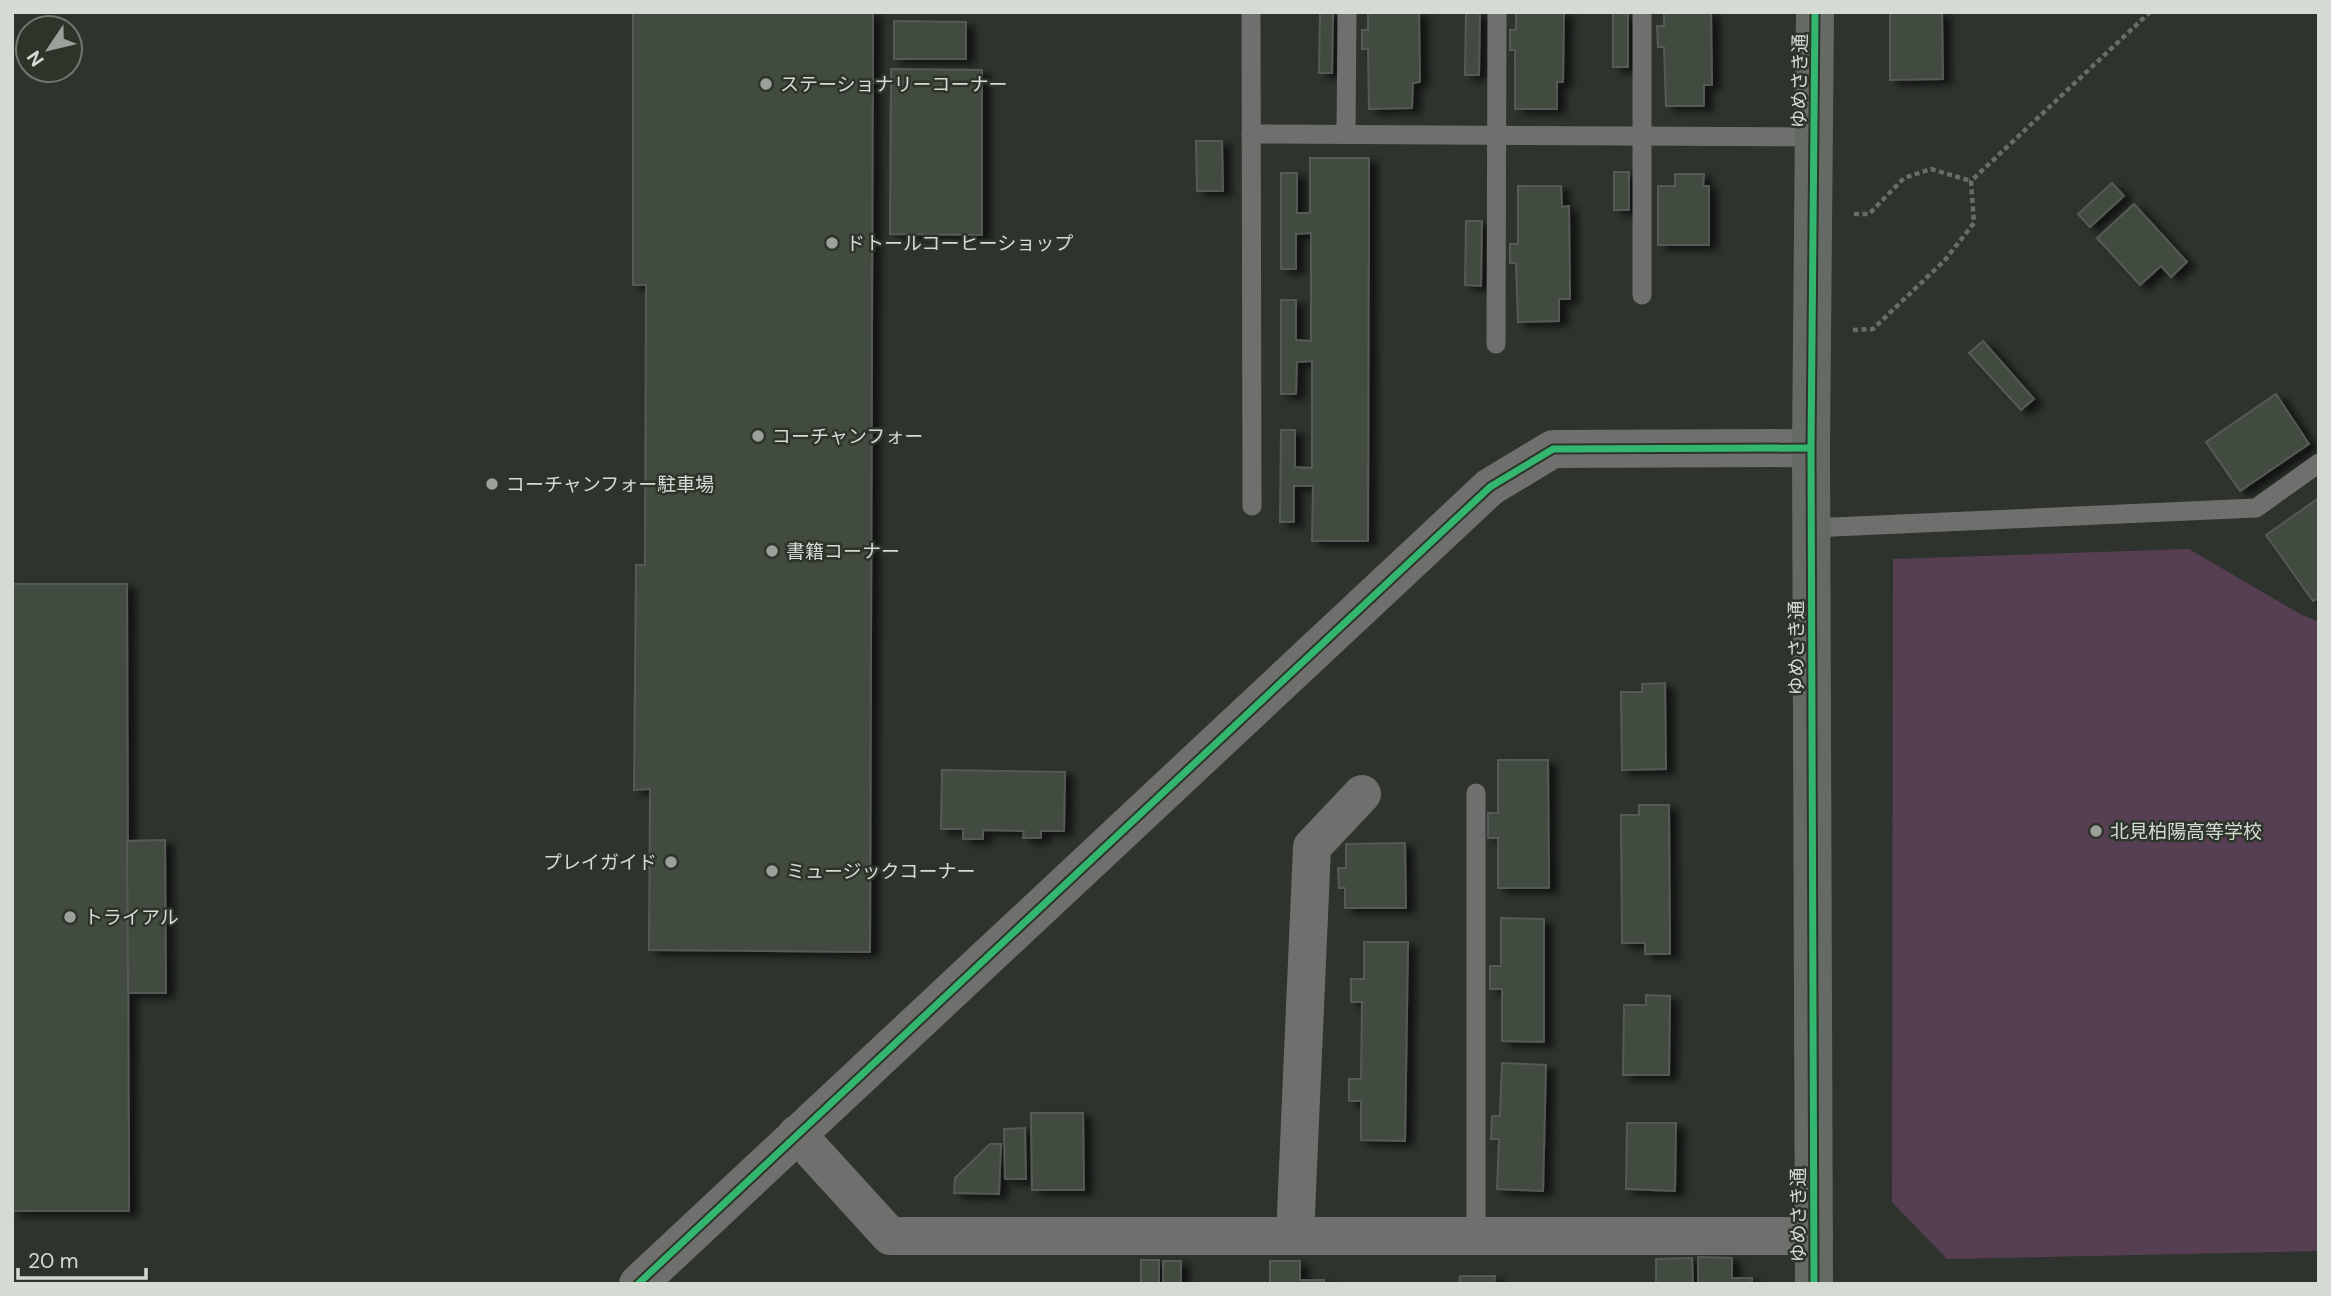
<svg xmlns="http://www.w3.org/2000/svg" width="2331" height="1296" font-family="'DM Sans','Noto Sans JP',sans-serif">
  <defs>
    <filter id="shadow"><feDropShadow dx="8" dy="4.5" stdDeviation="3.5" flood-color="#0009"/></filter>
  </defs>
  <rect width="100%" height="100%" fill="#2e332d"/>
  <!-- green -->
  <path fill="#573f53" d="M2189,549L2300,614L2319,622V1251L1947,1259L1892,1202L1893,559Z"/>
  <!-- building -->
  <g fill="#424b40" stroke="#575a56" stroke-width="2" filter="url(#shadow)">
    <path d="M633,12H873L870,952L649,950L650,789L634,790L636,565H645L646,285H633Z"/>
    <path d="M1320,12H1333L1332,73H1319Z"/>
    <path d="M1368,12H1419L1420,82L1413,83L1412,108L1369,109L1368,49H1362V30H1368Z"/>
    <path d="M1466,12H1480L1479,75H1465Z"/>
    <path d="M1516,12H1564L1563,82H1557V109H1515V50H1510V30H1516Z"/>
    <path d="M1664,12H1711L1712,85H1704V106H1666L1664,47H1658L1657,26H1664Z"/>
    <path d="M1890,12H1942L1943,79L1890,80Z"/>
    <path d="M1613,13L1628,14V67H1613Z"/>
    <path d="M894,21L966,22V59H894Z"/>
    <path d="M891,69L982,70V235L890,234Z"/>
    <path d="M1196,141H1222L1223,191H1197Z"/>
    <path d="M1310,158H1369L1368,541H1312L1313,486H1294V522H1280L1281,430H1295V467L1312,468V361L1297,362L1296,394H1281V300H1296V340L1311,341V233L1296,234V269H1281V173H1297V213H1310Z"/>
    <rect x="1614" y="172" width="15" height="38"/>
    <path d="M1675,174H1704L1703,186H1709V245H1658V186H1675Z"/>
    <path d="M2112,183L2124,196L2090,227L2078,214Z"/>
    <path d="M1518,186H1561L1562,207L1569,206L1570,299H1559V321L1518,322L1516,263H1510V244H1518Z"/>
    <path d="M2134,204L2187,262L2171,277L2161,266L2140,285L2097,238Z"/>
    <path d="M1466,221H1482L1481,286L1465,285Z"/>
    <path d="M1983,341L2034,399L2021,410L1969,353Z"/>
    <path d="M2276,394L2309,444L2240,491L2206,442Z"/>
    <path d="M2319,498V598L2313,601L2266,535Z"/>
    <path d="M12,584H127L129,1211H12Z"/>
    <path d="M1665,683L1666,769L1622,770L1621,692H1642V684Z"/>
    <path d="M1498,760H1548L1549,888H1498V838H1488V813H1498Z"/>
    <path d="M942,770L1065,772L1064,831H1041V838H1023L1024,831L983,830V839H963V829H941Z"/>
    <path d="M1639,805H1669L1670,954H1645V943H1622L1621,815H1639Z"/>
    <path d="M165,840L166,993H128L127,841Z"/>
    <path d="M1405,843L1406,908H1345V888H1339L1338,868H1346V844Z"/>
    <path d="M1501,918L1544,919V1042L1502,1041V989H1490V966H1501Z"/>
    <path d="M1364,942H1408L1405,1141L1361,1140V1101H1349V1079H1361L1362,1002H1351V979H1364Z"/>
    <path d="M1646,995L1670,996L1669,1075H1623L1624,1005H1646Z"/>
    <path d="M1502,1063L1546,1065L1543,1191L1497,1189L1499,1139H1491L1492,1116H1500Z"/>
    <path d="M1031,1113H1083L1084,1190H1032Z"/>
    <path d="M1627,1123H1676L1675,1191L1626,1189Z"/>
    <path d="M1025,1128L1026,1179H1005L1004,1129Z"/>
    <path d="M990,1144H1001L999,1194L954,1193L955,1178Z"/>
    <path d="M1698,1257L1732,1258V1278H1752V1284H1698Z"/>
    <path d="M1692,1258L1693,1283H1656V1259Z"/>
    <rect x="1141" y="1260" width="18" height="24"/>
    <rect x="1163" y="1261" width="18" height="23"/>
    <path d="M1270,1261H1300V1280H1324V1284H1270Z"/>
    <path d="M1460,1276H1495L1494,1284H1459Z"/>
  </g>
  <g fill="none" stroke-linecap="round" stroke-linejoin="round">
    <!-- path -->
    <g stroke="#6a6c68" stroke-width="4.5" stroke-dasharray="5 3.5" stroke-linecap="butt">
      <path d="M1854,214H1869L1904,178L1931,169L1971,181"/>
      <path d="M1853,330L1873,329L1945,260L1974,223L1971,181L2150,12"/>
    </g>
    <!-- lane -->
    <g stroke="#6f706e" stroke-width="19">
      <path d="M1251,12L1252,506"/>
      <path d="M1251,134L1814,137"/>
      <path d="M1346,134L1347,12"/>
      <path d="M1642,295V12"/>
      <path d="M1496,344L1497,12"/>
      <path d="M1811,528L2256,508L2319,463"/>
      <path d="M1476,1234V793"/>
    </g>
    <!-- street -->
    <g stroke="#6f706e" stroke-width="38">
      <path d="M797,1134L890,1236H1814"/>
      <path d="M1295,1236L1312,847L1362,794"/>
      <path d="M638,1284L1490,487L1553,449L1811,448"/>
    </g>
    <!-- secondary -->
    <path stroke="#666a65" stroke-width="38" d="M1814,1284L1811,448L1815,12"/>
    <defs>
      <g id="cycleway">
        <path d="M638,1284L1490,487L1553,449L1811,448"/>
        <path d="M1814,1284L1811,448L1815,12"/>
      </g>
    </defs>
    <!-- cycleway casing -->
    <use href="#cycleway" stroke="#2d352b" stroke-width="11"/>
    <!-- cycleway -->
    <use href="#cycleway" stroke="#33b770" stroke-width="7"/>
  </g>
  <!-- markers -->
  <g fill="#9ba099" stroke="#2d352b" stroke-width="2.5">
    <circle cx="766" cy="84" r="7"/>
    <circle cx="832" cy="243" r="7"/>
    <circle cx="758" cy="436" r="7"/>
    <circle cx="492" cy="484" r="7"/>
    <circle cx="772" cy="551" r="7"/>
    <circle cx="2096" cy="831" r="7"/>
    <circle cx="671" cy="862" r="7"/>
    <circle cx="772" cy="871" r="7"/>
    <circle cx="70" cy="917" r="7"/>
  </g>
  <g text-anchor="middle" stroke-width="5" stroke-linejoin="round" paint-order="stroke">
    <!-- street labels -->
    <g font-size="19" fill="#d5dad3" stroke="#2d352b">
      <text transform="translate(1799 81) rotate(-89)" y="7">ゆめさき通</text>
      <text transform="translate(1796 648) rotate(-90)" y="7">ゆめさき通</text>
      <text transform="translate(1798 1215) rotate(-90)" y="7">ゆめさき通</text>
    </g>
    <!-- poi labels -->
    <g font-size="19" fill="#d5dad3" stroke="#2d352b" text-anchor="start">
      <text x="780" y="91">ステーショナリーコーナー</text>
      <text x="846" y="250">ドトールコーヒーショップ</text>
      <text x="772" y="443">コーチャンフォー</text>
      <text x="506" y="491">コーチャンフォー駐車場</text>
      <text x="786" y="558">書籍コーナー</text>
      <text x="2110" y="838">北見柏陽高等学校</text>
      <text x="657" y="869" text-anchor="end">プレイガイド</text>
      <text x="786" y="878">ミュージックコーナー</text>
      <text x="84" y="924">トライアル</text>
    </g>
  </g>
  <!-- border -->
  <rect width="2331" height="1296" fill="none" stroke="#d5dad3" stroke-width="28"/>
  <!-- north arrow -->
  <g transform="translate(49 49) rotate(235)"><circle r="33" fill="#2d352b" stroke="#70776e" stroke-width="2"/>
  <path d="M0-5L12 26L0 18L-12 26Z" fill="#9ba099"/>
  <text y="-10" font-size="19" font-weight="bold" text-anchor="middle" fill="#d5dad3">N</text>
  </g>
  <!-- scale -->
  <path d="M18 1268v10h128v-10" fill="none" stroke="#d5dad3" stroke-width="3.5"/>
  <text x="28" y="1268" font-size="21" fill="#d5dad3" stroke="#2d352b" stroke-width="5" paint-order="stroke">20 m</text>
</svg>
